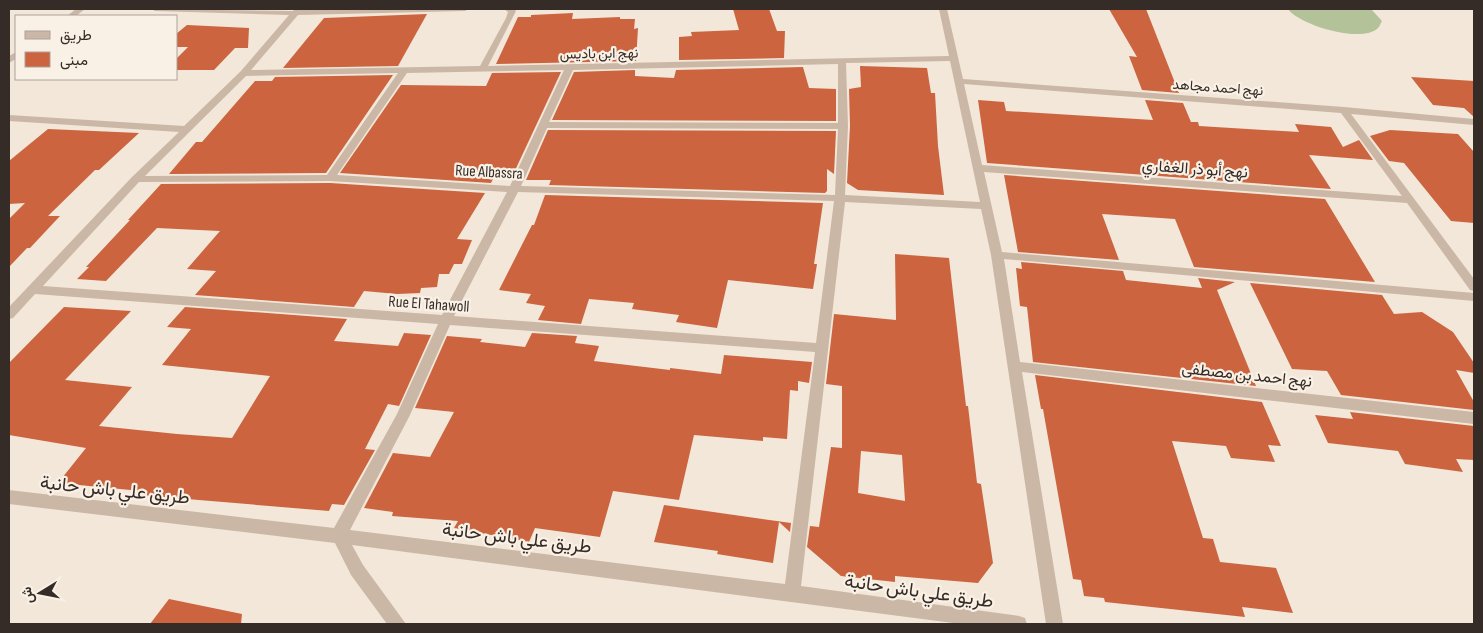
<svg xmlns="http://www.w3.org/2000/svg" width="1483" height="633" font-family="'Sofia Sans Condensed',Vazirmatn,sans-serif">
  <rect width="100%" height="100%" fill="#f2e7d9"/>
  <!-- green -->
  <path fill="#b3c299" d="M1288,9H1371L1382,21C1380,24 1380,26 1378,28C1362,44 1299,25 1288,9Z"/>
  <!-- building -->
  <g fill="#cb643f" fill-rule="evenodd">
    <path d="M733,9H769L777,31H785L784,58L679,60V37L692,36L691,32L739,30Z"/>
    <path d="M1109,9H1146L1179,93L1142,90L1129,56L1137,57Z"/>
    <path d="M573,13L572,19L620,17V19H635L634,29L638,28L636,61L496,64L518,17H531V15Z"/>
    <path d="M427,14L398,66L283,68L324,18Z"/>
    <path d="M187,25L249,28L248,48H235L214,70H176V59L188,47H176V34Z"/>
    <path d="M860,66L927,68L931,93H935L938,146L944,195L858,190L847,183L850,126L849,89L861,87Z"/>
    <path d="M803,67L809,88L836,89V121L552,120L574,72L635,70V76L674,78L676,70Z"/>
    <path d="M561,72L511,179H493L491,183L340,173L401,85L486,86L492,73Z"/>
    <path d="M393,75L326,173L169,174L196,142H202L255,81H272L275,77Z"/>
    <path d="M1411,77L1474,81V117L1464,108L1433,105Z"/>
    <path d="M978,100L1004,102L1006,111L1153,120L1145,100L1183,103L1191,122H1198L1199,126L1299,132L1295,124L1331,127L1343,147L1359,140L1373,160L1309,155L1331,189L987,163Z"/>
    <path d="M48,129L139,133L99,170H95L48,216H60L30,248H27L9,267V219L25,203L9,204V161Z"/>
    <path d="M548,130L836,131L834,174L827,169V191L825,193L549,185L551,180H526Z"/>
    <path d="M1390,130L1458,134L1474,152V223L1451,221L1404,163L1389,161L1370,136Z"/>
    <path d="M1004,175L1325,199L1375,282L1194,267L1175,219L1102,214L1119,260L1018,252Z"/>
    <path d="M330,183L485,193L457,239L472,240L462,264H454L449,274H439L437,287L421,288L420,293L397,294L364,291L354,307L195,295L216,271L187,269L220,231L157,228L106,281L77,279L89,267H86L130,220H128L161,184Z"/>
    <path d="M545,195L823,203L814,264H817L813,289L728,280L717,328L676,322L679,315L632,309L634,303L589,299L581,324L538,320L545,306L526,303L531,294L499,290L532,225H534Z"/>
    <path d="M895,254L949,258L966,406H968L977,483L981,484L993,563L978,583L895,576V582L841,576L807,547L810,526L819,527L831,447L842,448V386L826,384L834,314L896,320ZM861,451L902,455L905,501L858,493Z"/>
    <path d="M1021,262L1123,271L1126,280L1202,288L1198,278L1235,282L1217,290L1256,386L1033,362L1027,307L1020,306L1016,268L1022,269Z"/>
    <path d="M1250,283L1382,295L1394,314L1422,312L1453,332L1474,363V373L1456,370L1474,402V410L1341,395L1327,371L1292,369Z"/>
    <path d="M64,307L131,311L65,380L132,387L99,426L177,434L232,438L270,376L162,365L191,329L167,327L185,307L347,319L334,341L398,346L404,333L431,335L399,406L388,404L365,449L375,450L344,505L332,504L329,511L139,495L141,491L58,483L86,448L9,435V363Z"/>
    <path d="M532,333L577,336L575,343L599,346L594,361L670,370V368L721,374L724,355L812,362L809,383L798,381V391L790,390L787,439L763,437V441L694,435L679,500L613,491L600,537L535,528L529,542L454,528L458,521L392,516L393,512L364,508L393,453L430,457L454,412L415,408L447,336L482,339L480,342L525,347Z"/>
    <path d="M1035,375L1262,402L1281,446L1268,445L1275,462L1231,458L1226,446L1172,441L1203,538L1213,539L1220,562L1276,568L1293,613L1242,607L1245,617L1105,602L1104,598L1084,596L1081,580L1073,579L1043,409H1041Z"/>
    <path d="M1350,412L1474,426V460L1456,459L1463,472L1405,464L1398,451L1328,443L1315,415L1353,419Z"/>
    <path d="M664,505L791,523L790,532L779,522L773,563L717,554L718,551L654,542Z"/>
    <path d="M169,599L242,614L241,624H150Z"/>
  </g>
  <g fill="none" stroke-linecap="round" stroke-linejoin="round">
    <!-- minor -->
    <g fill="#cbb7a5" fill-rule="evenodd">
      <path d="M76,9H85L76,16H67Z"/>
      <path d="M151,9L293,11L295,9H303L302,10L469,9L465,11L298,15L251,70L480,66L506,18L508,12L504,9H514L516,11L488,66L949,56L939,9H947L963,79L1344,107L1474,119V125L1351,114L1474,279V291L1470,290L1407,203L984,172L1002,252L1474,293V301L1004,259L1020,362L1474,412V424L1022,372L1063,624H1046L991,255L981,209L845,202L801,586L1019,616L1025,618L1027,624H961L352,545L363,565L406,624H387L351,575L335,543L9,504V490L334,528L397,414L438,324L35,294L13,318L9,319V307L132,177L179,132L9,121V115L184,126L241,71L289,15L155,11ZM950,61L980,202L845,195L848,126L846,63ZM838,64V123L549,122L573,70ZM564,70L510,186L337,175L407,73ZM398,73L327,175L145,176L246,76ZM964,84L1341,113L1402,196L982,165ZM547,128L838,129L835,195L521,186ZM330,181L507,192L442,315L43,286L139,182ZM518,192L834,201L816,343L454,316ZM450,325L815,352L785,584L350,530L410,415Z"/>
      <path d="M16,52V59L9,63V56Z"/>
    </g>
  </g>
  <g text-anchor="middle" stroke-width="4.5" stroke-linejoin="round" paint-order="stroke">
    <!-- far-street labels -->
    <g font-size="14" fill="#362c27" stroke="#faf1e6">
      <text transform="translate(599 53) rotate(-1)" y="5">نهج ابن باديس</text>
      <text transform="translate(1218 87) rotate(4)" y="5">نهج احمد مجاهد</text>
    </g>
    <!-- street labels -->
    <g font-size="16" fill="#362c27" stroke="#faf1e6">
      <text transform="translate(1195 168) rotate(4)" y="6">نهج أبو ذر الغفاري</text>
      <text transform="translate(489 171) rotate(3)" y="6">Rue Albassra</text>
      <text transform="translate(429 303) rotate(4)" y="6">Rue El Tahawoll</text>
      <text transform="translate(1247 374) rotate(6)" y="6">نهج احمد بن مصطفى</text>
    </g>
    <!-- near-street labels -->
    <g font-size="19" fill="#362c27" stroke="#faf1e6">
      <text transform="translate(115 489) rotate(6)" y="7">طريق علي باش حانبة</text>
      <text transform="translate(517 537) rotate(7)" y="7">طريق علي باش حانبة</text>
      <text transform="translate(919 590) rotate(8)" y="7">طريق علي باش حانبة</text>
    </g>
  </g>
  <!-- border -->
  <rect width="1483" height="633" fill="none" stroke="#362c27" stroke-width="20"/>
  <!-- legend -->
  <rect x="15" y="15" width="162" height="65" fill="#faf1e6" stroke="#aca29a"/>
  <rect x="25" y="31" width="25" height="8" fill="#cbb7a5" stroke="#aca29a"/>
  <text x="60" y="40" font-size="15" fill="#362c27">طريق</text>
  <rect x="25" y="52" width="25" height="15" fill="#cb643f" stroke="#aca29a"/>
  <text x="60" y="65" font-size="15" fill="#362c27">مبنى</text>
  <!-- north arrow -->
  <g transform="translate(40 593) rotate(260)" stroke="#faf1e6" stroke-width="4" paint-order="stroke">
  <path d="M0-4L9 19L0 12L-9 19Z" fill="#362c27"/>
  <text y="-8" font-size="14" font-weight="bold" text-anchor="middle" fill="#362c27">ش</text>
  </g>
</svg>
